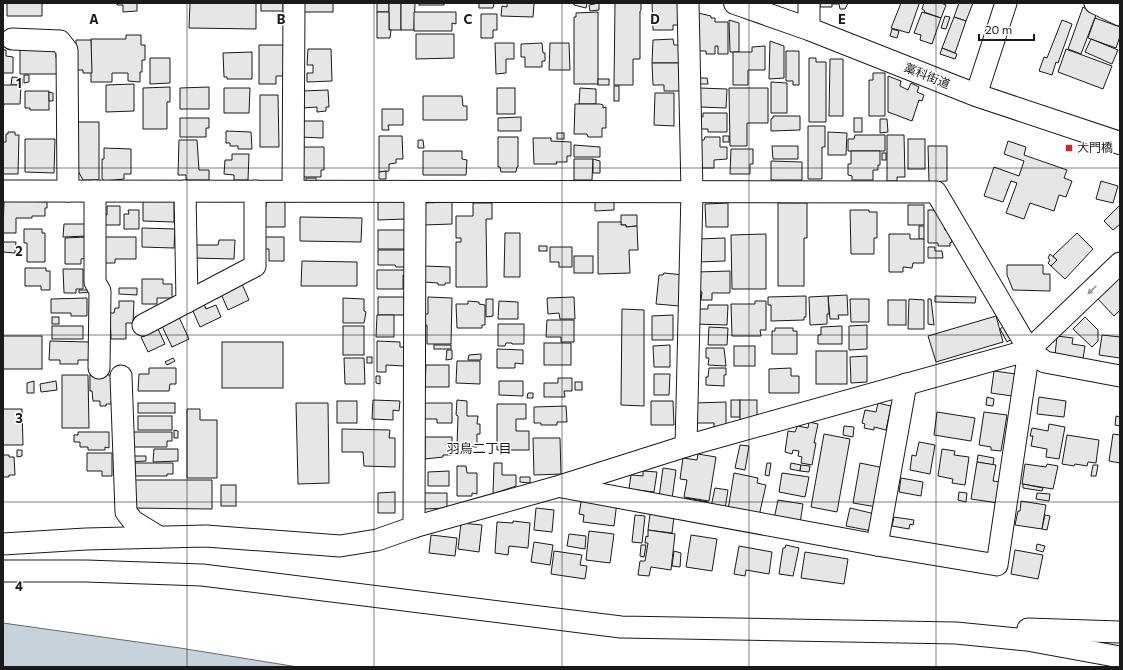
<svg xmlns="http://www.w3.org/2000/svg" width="1123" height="670" font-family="Commissioner,'Noto Sans JP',sans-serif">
  <rect width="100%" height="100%" fill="#fff"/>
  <!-- water -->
  <path fill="#c6d2dc" stroke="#6a6a6a" d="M3,623L180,648L298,667H3Z"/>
  <!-- building -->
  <g fill="#e6e6e6" stroke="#1a1a1a">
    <path d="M7,3H44L42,4V16H7Z"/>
    <path d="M117,3H137V11L123,12V5H117Z"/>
    <path d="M190,3H256V29L189,28Z"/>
    <rect x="261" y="3" width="22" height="8"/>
    <rect x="303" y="3" width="30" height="9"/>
    <rect x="377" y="3" width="12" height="9"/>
    <rect x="389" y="3" width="12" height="27"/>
    <path d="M401,3H415L414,30H401Z"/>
    <rect x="419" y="3" width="25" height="2"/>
    <path d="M479,3H494L493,8H479Z"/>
    <path d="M507,3H534L533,17L501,16L502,6L507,7Z"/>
    <path d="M574,3H587L586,8L574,5Z"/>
    <path d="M599,3V10L590,11L589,5Z"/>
    <path d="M615,3H641V10L640,11V59H633V85H614Z"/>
    <path d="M652,3H680L681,25H673V30H653Z"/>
    <path d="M820,3H848L845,9H840L839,4H832V7H820Z"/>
    <path d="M901,3H918L919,4L909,33L891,28Z"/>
    <path d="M924,3H941L946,5L941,18L924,12L925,11L922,9Z"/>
    <path d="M959,3H973L966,21L954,17Z"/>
    <path d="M1083,7L1096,15L1081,54L1068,49Z"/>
    <path d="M377,12H389V30H391L390,38H377Z"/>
    <path d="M414,12H456V24L452,23V31H414Z"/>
    <path d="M598,12V84H574V17H576V13Z"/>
    <path d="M922,12L941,18L932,44L920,40L921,35L914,33Z"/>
    <path d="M698,13L711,16V18H715V22H728V54H718V46H715V54H706V51H696Z"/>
    <path d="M481,14H497V30H493V38H481Z"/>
    <path d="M945,16L950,17L946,29L941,28Z"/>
    <path d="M954,17L966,21L955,53L942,48Z"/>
    <path d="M1095,18L1120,27V36L1116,48L1088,38Z"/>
    <path d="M729,20L739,23V52H730Z"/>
    <path d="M1062,20L1072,24L1058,63L1056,62L1052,75L1039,71L1044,57L1047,58Z"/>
    <path d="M892,29L899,31L897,38L890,36Z"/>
    <path d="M416,34H454V58L416,59Z"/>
    <path d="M126,35H141V45H145V60H142V72H140V82L128,81V73H112V82H91V39H126Z"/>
    <path d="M673,39L674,45H681V63H652L653,40Z"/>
    <path d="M1091,39L1118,50L1112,64L1085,52Z"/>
    <path d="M76,40H91L92,73H83V70H76Z"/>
    <path d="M770,41L784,46V78L769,79Z"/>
    <path d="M495,43H514V59H506V73L496,74Z"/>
    <path d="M542,43L543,53H545V61H542V67H525V57H521V44Z"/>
    <path d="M550,43H569L570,70H549Z"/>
    <path d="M259,45H285V76H276V84H259Z"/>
    <path d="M765,46V70H748V85H733V52H752V47Z"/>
    <path d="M942,48L957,54L955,59L940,54Z"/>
    <path d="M20,49L56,51V58H60V74H20Z"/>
    <path d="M308,49H331L332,81L307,82V73H313V65H307Z"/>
    <path d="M1066,49L1112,66L1103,89L1058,72Z"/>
    <path d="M3,50H6V56L13,57V73H3Z"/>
    <path d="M786,51H799V85H793V81H786Z"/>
    <path d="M252,52V79H227V77H224L223,53Z"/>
    <path d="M150,58H170V83L150,84Z"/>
    <path d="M809,58H816V62H826V122H809Z"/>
    <path d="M830,59H843V116H829Z"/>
    <path d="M652,63H681V91H664V85H653Z"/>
    <path d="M873,73H885V116H869V80H873Z"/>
    <path d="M24,75H29V82L24,83Z"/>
    <path d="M888,76L901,81L900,86L908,90L911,83L919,87L917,92L924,95L922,101L919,100L912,121L888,112Z"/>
    <path d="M12,77L22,78V85H11Z"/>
    <path d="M697,78H707L708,84H698Z"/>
    <rect x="598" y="79" width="11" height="6"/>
    <path d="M771,82L787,83V113H771Z"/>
    <path d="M134,84V111L106,112V85Z"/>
    <path d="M3,85H21L20,104H4L3,109Z"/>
    <rect x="614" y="86" width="5" height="15"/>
    <path d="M170,87V102H167V129H143V88Z"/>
    <path d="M209,87V109H180V88Z"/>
    <path d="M224,88H250L249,113H224Z"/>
    <rect x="497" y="88" width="18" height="26"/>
    <path d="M580,88L596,89V104H579Z"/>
    <path d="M700,88L727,89L726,108L700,107Z"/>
    <path d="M729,88H768V123H747V146H730Z"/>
    <path d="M328,90L329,107H326V111L317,112V107L302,108V91Z"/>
    <path d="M25,91H49V110H30V108H25Z"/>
    <path d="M49,92L53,93V101H49Z"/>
    <path d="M655,93H674V126L654,125Z"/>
    <path d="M260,95H278L279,147H260Z"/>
    <path d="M423,96H462L463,106H467V120H423Z"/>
    <path d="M575,104H600L603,105V108L606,107V128H602V137H588L587,134H574Z"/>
    <path d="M382,109H403V125H388L389,130H382Z"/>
    <path d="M703,113H727V132H708V129H700V117H703Z"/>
    <path d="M773,116H800V130L771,131V119L773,118Z"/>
    <path d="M521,117V131H498V118Z"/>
    <path d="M180,118H209V128H206V137H180Z"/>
    <rect x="854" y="118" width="8" height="14"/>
    <path d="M880,119H887L888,132L880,133Z"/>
    <path d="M298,121H323V138L298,137Z"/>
    <path d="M78,122H99V180H83L77,169Z"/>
    <path d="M808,126H825V147H822V179H808Z"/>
    <path d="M226,131L251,132L252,149H238V146H230V143H226Z"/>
    <path d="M8,132H15V135H19L18,174H3V142H6V134H8Z"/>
    <path d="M828,132L847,133L846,155H828Z"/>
    <rect x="557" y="133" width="7" height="6"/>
    <path d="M855,135H885V151H848V139H854Z"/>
    <path d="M887,135H904L905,177H897V181H887Z"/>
    <path d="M379,136H402L403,159H396V163L389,164V171L379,172Z"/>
    <rect x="723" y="136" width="6" height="6"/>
    <path d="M498,137H518V167H517L516,172H501L500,167H498Z"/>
    <path d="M705,137H720V147H727V159L714,160V168H699V140H704Z"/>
    <path d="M533,138H551V141L571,142V156H567V162H556L557,164H534Z"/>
    <path d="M25,139H55L54,173L25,172Z"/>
    <rect x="908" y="139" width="17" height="30"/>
    <path d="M179,140H197L199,170H209V180H186V175H178Z"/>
    <path d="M418,140H423L424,148H418Z"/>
    <path d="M1008,141L1026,147L1024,155L1067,170L1064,178L1072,181L1066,197L1059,195L1054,211L1030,203L1024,219L1006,213L1017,183L1011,181L1003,202L984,196L994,167L1019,176L1024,161L1004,154Z"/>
    <path d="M574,145L600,147V157H574Z"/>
    <path d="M772,146H798V159H773Z"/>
    <path d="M928,146H947V181L929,182Z"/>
    <path d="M297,147H324V170H321V177H297Z"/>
    <path d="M104,148L131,149V174H124V179L104,181L102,178V159H104Z"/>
    <path d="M731,149H753V164H750V174H730Z"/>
    <path d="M423,151H462V159L467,160L466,175H423Z"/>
    <path d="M851,151H880V165H878V170H873V180H852V176L848,175V164H851Z"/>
    <rect x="882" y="153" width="4" height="7"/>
    <path d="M232,154H249L248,180H234V175L224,174L225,160H232Z"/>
    <path d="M574,159H593L592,180H574Z"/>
    <path d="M593,159L600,161V173H593Z"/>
    <path d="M771,161L802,162V180H771Z"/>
    <path d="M386,171V179H379V172Z"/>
    <rect x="306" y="178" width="10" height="3"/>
    <path d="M1101,181L1118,186L1113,203L1096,199Z"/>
    <path d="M4,200L47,202V208H45V216H32V218H16V233H3Z"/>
    <path d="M143,201H174V222L143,221Z"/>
    <path d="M285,201V227H262V207H266V202Z"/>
    <path d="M405,201V219L378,220V202Z"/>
    <path d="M595,201H614V210L595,211Z"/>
    <path d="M452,202V224L424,225L423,203Z"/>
    <path d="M473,203H492V219H486L487,287H456V242H461V238H456V216H473Z"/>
    <path d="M728,203V227H706L705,204Z"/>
    <path d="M778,203H807V238H804V286H778Z"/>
    <rect x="908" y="205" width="16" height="20"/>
    <path d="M1120,205V226L1119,225L1113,230L1104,221Z"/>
    <path d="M107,206H120V225H103V215H107Z"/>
    <path d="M128,210H139V229H124V214H129Z"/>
    <path d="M850,210H869V212H877V238H874V254H851Z"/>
    <path d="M928,210H942L945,230L951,231L952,242L950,243V246H938V243H928Z"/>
    <path d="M621,215H637V226L626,227V225H621Z"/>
    <path d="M300,217L362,218L361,242L300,241Z"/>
    <path d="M598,222H621V225H626V227L637,226L638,250H629L630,273L598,274Z"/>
    <path d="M64,224H87V236L63,237Z"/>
    <rect x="919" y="226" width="5" height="13"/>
    <path d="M142,228L175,229L174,248L142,247Z"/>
    <path d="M24,229H42V233H45V262H27V243H24Z"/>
    <rect x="378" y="230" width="28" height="19"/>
    <path d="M505,233H520V277H504Z"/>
    <path d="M1077,233L1093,249L1065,279L1051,266L1057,260L1053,256Z"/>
    <path d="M766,234V289H732L731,235Z"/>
    <path d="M889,234H910V239H924V263H913L912,268L903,267V272H889Z"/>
    <path d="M86,237V258L81,259V264H65V238Z"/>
    <path d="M105,237H136V259H115V263H102Z"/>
    <path d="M265,237H284V261H269V249H265Z"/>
    <path d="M725,238V261L699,262L698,239Z"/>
    <path d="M219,240H235L234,259L194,258V245H218Z"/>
    <path d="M3,242H16L15,253L3,252Z"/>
    <rect x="539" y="246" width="8" height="5"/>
    <path d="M550,247H572V267H559V262H550Z"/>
    <path d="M928,247H935V251H942L943,258H928Z"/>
    <path d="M378,250H407L406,267H396L395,265H378Z"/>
    <path d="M1050,254L1057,260L1051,266L1048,263L1050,260L1048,258Z"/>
    <rect x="574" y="256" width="19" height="17"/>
    <path d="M302,261L357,262V286H301Z"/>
    <path d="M1007,265H1043V274H1050V291L1013,290L1007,275Z"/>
    <path d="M424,266L450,267V283H445V285H438V283L424,282Z"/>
    <path d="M25,268H46V271H50V290H41V286H25Z"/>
    <path d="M63,269H83V289H76V293H64Z"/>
    <path d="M377,270H408V275H403V289H377Z"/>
    <path d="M730,271V293H712V300H701L702,292L697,291V272Z"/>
    <path d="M664,273L684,275L680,306L656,304L659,275H663Z"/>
    <path d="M1120,275V310L1114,316L1097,298Z"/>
    <path d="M142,279H163V284H172V298H157V304H142Z"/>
    <path d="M242,284L249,300L228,310L221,294Z"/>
    <path d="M119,288H137V295L119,294Z"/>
    <path d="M79,290H90V292L79,293Z"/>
    <path d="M847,295L848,315H838L839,319H830L828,296Z"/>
    <path d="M806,296V317H804V320L771,321V305H768V297Z"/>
    <path d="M828,296L829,314H827V324L810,325L809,297Z"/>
    <path d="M935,296L976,297L975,303L935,302Z"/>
    <path d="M378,297H404V303H407V315H378Z"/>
    <path d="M428,297L452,298L451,344H427V325H423V314H428Z"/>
    <path d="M574,297L575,319H560L559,313L548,314L547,298Z"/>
    <path d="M87,298V316H71V313H51V299Z"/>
    <path d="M343,298L364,299V311L366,312L364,323H343Z"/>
    <path d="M486,299H493V316L486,317Z"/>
    <path d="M850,299H869V322H851Z"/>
    <path d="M909,299L924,300V329H908Z"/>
    <path d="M928,299H931L934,325L928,324Z"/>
    <rect x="888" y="300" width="18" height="25"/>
    <path d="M119,301H134L133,323H126V339H111L110,313H114L115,308H119Z"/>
    <path d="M468,301L479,302V304L485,305V325H482V328H457L456,304H468Z"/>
    <path d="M499,301L518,302V319H498Z"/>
    <path d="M755,301H766V330H760L761,336H732L731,304H755Z"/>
    <path d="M204,304L206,309L216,305L221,317L200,327L192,309Z"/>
    <path d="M708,305H728L727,325L695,324V309H708Z"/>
    <path d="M622,309L644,310V406L621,405Z"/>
    <path d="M178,315L189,339L172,347L161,324Z"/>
    <path d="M377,315H394V337H376Z"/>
    <path d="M673,315V340H652V316Z"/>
    <path d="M996,316L1003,342L936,362L928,336Z"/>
    <rect x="52" y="317" width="7" height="7"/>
    <path d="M1085,317L1098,330V341L1092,347L1073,329Z"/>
    <path d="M547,320H574V342H561V337H546Z"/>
    <path d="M498,324H524V344H512V343H506L505,346H498Z"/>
    <path d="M867,325V349L849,350V326Z"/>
    <rect x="52" y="326" width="31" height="13"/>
    <path d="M152,326L155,331L158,329L165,344L148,352L141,337L145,336L143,330Z"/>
    <rect x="343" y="326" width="21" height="29"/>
    <path d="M842,326V344H818V335H821V327Z"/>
    <path d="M1004,326L1012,339L1007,342L1000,329Z"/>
    <path d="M709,327L728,328L727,345H708Z"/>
    <path d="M775,328H793V331H797V354H772V331H775Z"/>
    <path d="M1102,335L1120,337V358L1099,355Z"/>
    <rect x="3" y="336" width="39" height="33"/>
    <path d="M1057,336L1073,338L1072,344L1085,346L1083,359L1055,355Z"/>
    <path d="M50,341L89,342V360H78V364H60V360H49Z"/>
    <path d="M377,341L400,342V347H405L404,366L386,365V372H377Z"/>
    <rect x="222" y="342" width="61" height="46"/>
    <rect x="544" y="343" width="27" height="22"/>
    <rect x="434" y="345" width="17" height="4"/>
    <path d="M670,345V367H654L653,346Z"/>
    <rect x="734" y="346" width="21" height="20"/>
    <path d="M706,348H724L726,366L708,365L709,358H706Z"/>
    <path d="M497,349L523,350V364L515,363V368H497Z"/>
    <path d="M447,350H452V359L446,360Z"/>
    <rect x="816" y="351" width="31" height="33"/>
    <path d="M481,354V360H468L469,355Z"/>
    <path d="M867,356V382L851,383L850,357Z"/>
    <rect x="367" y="357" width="5" height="6"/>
    <path d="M173,358L175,361L167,365L165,362Z"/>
    <path d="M344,358H364L365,384H345Z"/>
    <path d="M457,361H480V384L456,383Z"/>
    <path d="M426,365H449V387H425Z"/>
    <path d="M149,368H176V384H170L169,391H138L139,374H149Z"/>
    <path d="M709,368H726V375H724V386L706,385V377H708Z"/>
    <path d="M791,368V376H799V393H769V369Z"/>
    <path d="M994,371L1016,374L1012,396L991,393Z"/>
    <path d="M654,374H670L669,395H654Z"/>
    <path d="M62,375H88L89,428H62Z"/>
    <path d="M90,375H112V401H111V404H106V406H100V401H93L92,391H90Z"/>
    <path d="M376,376H380V384L376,383Z"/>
    <path d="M558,378H572V391H564L565,397H544V383H558Z"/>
    <path d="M34,381V393H27V383Z"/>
    <path d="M56,381L57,390L41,392L40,384Z"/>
    <path d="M499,381H523V396L499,395Z"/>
    <rect x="575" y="382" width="7" height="8"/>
    <path d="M528,393H533V398H527Z"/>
    <path d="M987,397L994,399L993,406L986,405Z"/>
    <path d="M1039,397L1066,401L1064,417L1037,414Z"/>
    <path d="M373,400L400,401L399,411L393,410V420L372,419Z"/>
    <path d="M457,400L467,401V416H478L477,424H480V434H477V447L457,446L458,416L456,415Z"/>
    <rect x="731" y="400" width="9" height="17"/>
    <rect x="740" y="400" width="17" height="21"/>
    <rect x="337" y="401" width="20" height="22"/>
    <path d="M651,401H673L674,425H651Z"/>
    <path d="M726,402V427H714V423H694V403Z"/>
    <rect x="138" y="403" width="37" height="10"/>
    <path d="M296,403H328L329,483L298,484Z"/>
    <path d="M424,403H452V423H437V419H424Z"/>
    <path d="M878,403L891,406L886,430L874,427V430L864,428L865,424L862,423L865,410L876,412Z"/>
    <path d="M497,404H526V419H516V431H529V450H497Z"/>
    <path d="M566,406L567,422H557V425H541V423H534V407Z"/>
    <path d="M3,409H22L23,445H3Z"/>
    <path d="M187,409H200V420H217V478H187Z"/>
    <path d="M937,412L975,418L971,441L934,435Z"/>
    <path d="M984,412L1007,415L1001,451L991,450V447L979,445Z"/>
    <rect x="138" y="416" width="34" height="14"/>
    <path d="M1116,416L1120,417V426L1115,425Z"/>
    <path d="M809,422L818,424L814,443H816L812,465L801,463L802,457L798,456L799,451L793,450L792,454L785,452L788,431L795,432L797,427L798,426L808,428Z"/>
    <path d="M1049,424L1065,427L1059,459L1046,457L1047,449L1031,446L1033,436H1030L1032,428L1048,431Z"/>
    <path d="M844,426L854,427L853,437L843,435Z"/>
    <path d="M342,429L390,430L389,438H395V467L364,466L363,452H342Z"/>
    <path d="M174,430L178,431V438H174Z"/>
    <path d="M78,432H109V448L105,447V450H88V447H80V442H74V435H78Z"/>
    <path d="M128,432H172V441H167V447H128Z"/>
    <path d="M824,434L850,439L837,512L811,507Z"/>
    <path d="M1113,434L1120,435V463L1109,461Z"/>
    <path d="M1067,435L1099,440L1096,463L1088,462L1087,466L1075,464L1074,466L1062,464Z"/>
    <path d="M425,437H452V455H443V457L425,459Z"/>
    <path d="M533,438H560L561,474L534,475Z"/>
    <path d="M919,442L935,445L930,474L910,470L912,455L916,456Z"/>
    <path d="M740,445L749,446L745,470L735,468Z"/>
    <path d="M154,449H178V461L153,462Z"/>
    <path d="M942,449L955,451L954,455L969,457L965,485L952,483L953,479L938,476Z"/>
    <path d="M17,450H22V456L17,457Z"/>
    <path d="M87,453H112V476H102V471H87Z"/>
    <path d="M698,454L716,457L709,501L684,497L687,480L680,479L683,458L697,460Z"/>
    <path d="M3,455H9V457H14L15,475H9V477H3Z"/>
    <path d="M978,455L994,458L993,465L977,462Z"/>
    <path d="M129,456H146V461L129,462Z"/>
    <path d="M977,462L996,465L993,481L1001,482L998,503L971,499Z"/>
    <path d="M128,463H173V474H167V476H128Z"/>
    <path d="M494,463H502V475H516V486L493,494Z"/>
    <path d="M767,463H771L769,476L765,475Z"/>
    <path d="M791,463L801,465L800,471L790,469Z"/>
    <path d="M860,463L884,468L877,507L853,503Z"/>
    <path d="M1025,464L1046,467L1047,464L1058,466L1053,489L1022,484Z"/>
    <path d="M801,465L810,466L809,472L800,471Z"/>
    <path d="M1093,465H1098L1096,476H1091Z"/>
    <path d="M457,466H466L467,473H477V494L472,493V496H457Z"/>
    <path d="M663,468L676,470L672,499L659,497Z"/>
    <path d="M449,471V486H428V472Z"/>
    <path d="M643,471L657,472L654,492L629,489L631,475L643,476Z"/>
    <path d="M734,473L758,478L757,483L766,485L759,516L728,510Z"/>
    <path d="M782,473L809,477L805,497L779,492Z"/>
    <path d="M520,477H530V483L520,482Z"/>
    <path d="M901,478L923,482L921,496L899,492Z"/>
    <path d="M131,480H212V509L130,508Z"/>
    <path d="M1023,484L1043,488L1042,491L1023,488Z"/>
    <rect x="221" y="485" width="15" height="21"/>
    <path d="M715,488L728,490L725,509L711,507Z"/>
    <path d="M395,492V513H378V493Z"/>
    <path d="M959,492L967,493L966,502L958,500Z"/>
    <path d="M424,493H447V508L424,509Z"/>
    <path d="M1037,493L1050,494L1049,501L1036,499Z"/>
    <path d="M582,497L617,502L614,526L583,522L584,515L579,514Z"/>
    <path d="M687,498L708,502L707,506L686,502Z"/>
    <path d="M778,500L803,504L800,523L774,519Z"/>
    <path d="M1021,501L1046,505L1042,529L1015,525L1018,511H1020Z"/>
    <path d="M536,508L554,510L552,532L534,530Z"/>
    <path d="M850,508L875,514L872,531L846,526Z"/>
    <path d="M650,514L674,517L672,533L648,530Z"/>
    <path d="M635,515L645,516L642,543L632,542Z"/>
    <path d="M1045,515L1050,516L1047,530L1042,529Z"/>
    <path d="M894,517L914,520L913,525L910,524L909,529L892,526Z"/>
    <path d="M513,521L530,523L528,548L509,546L508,555L495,553L497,522L513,523Z"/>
    <path d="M461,523L482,525L479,552L458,549Z"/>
    <path d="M648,530L675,534L671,570L651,567L649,576L638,575L640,561H645L648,543H645L646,536L648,537Z"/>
    <path d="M589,531L614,534L610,563L586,560Z"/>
    <path d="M569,534L586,536L585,549L567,546Z"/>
    <path d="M431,535L457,538L455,556L429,553Z"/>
    <path d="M691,535L717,539L712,571L686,567Z"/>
    <path d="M534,542L553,545L550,565L531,562Z"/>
    <path d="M1037,544L1045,546L1043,552L1036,550Z"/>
    <path d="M641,545H646L644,557L640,556Z"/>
    <path d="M786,545L799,548L793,576L779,574L783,548H785Z"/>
    <path d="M739,546L772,552L769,574L746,570L745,576L734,574Z"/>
    <path d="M1015,550L1043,555L1038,579L1011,574Z"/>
    <path d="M554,551L582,555L580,565L587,566L585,579L551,574Z"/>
    <path d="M674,551L681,553L680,567L672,566Z"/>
    <path d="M805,552L848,559L844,584L801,578Z"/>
  </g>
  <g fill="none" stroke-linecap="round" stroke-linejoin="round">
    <defs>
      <g id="minor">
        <path d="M809,3V29"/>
        <path d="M1095,3L1120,15"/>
        <path d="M12,39L60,41L67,50L68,191"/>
        <path d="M976,95L1006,3"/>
        <path d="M3,191L936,192L1029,350L1045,362L1120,376"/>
        <path d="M95,191V282L100,291L99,368"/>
        <path d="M185,191L187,302"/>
        <path d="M293,191L294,3"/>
        <path d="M143,325L255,266V191"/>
        <path d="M121,376L126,512L133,521L159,537"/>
        <path d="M686,446L692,192L688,3"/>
        <path d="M562,487L877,545L997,565L1029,350"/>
        <path d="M414,527L415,192"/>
        <path d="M3,544L86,539L206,536L340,546L377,540L414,527L560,486L686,446L1029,350L1120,263"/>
        <path d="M877,545L906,384"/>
        <path d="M3,571H86L202,575L621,627L956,633L1027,640L1120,657"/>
        <path d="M1028,629L1120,632"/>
      </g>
      <path id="highway" d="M735,3L809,29L976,95L1120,143"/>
    </defs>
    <!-- minor casing -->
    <use href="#minor" stroke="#1a1a1a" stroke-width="23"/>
    <!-- highway casing -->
    <use href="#highway" stroke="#1a1a1a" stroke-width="24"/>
    <!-- minor -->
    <use href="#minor" stroke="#fff" stroke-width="21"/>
    <!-- highway -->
    <use href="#highway" stroke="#fff" stroke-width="22"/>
  </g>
  <!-- one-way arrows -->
  <defs><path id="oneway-solid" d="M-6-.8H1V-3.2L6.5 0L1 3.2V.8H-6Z"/></defs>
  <use fill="#989898" href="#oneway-solid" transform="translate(1092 290) rotate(137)"/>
  <!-- grid -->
  <path fill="none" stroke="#1a1a1a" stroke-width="1" stroke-opacity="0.55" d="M187,3V667M374,3V667M562,3V667M749,3V667M936,3V667M3,168H1120M3,335H1120M3,502H1120"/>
  <!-- markers -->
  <rect fill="#c62828" stroke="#fff" stroke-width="1.5" x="1065" y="144" width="8" height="8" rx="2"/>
  <g text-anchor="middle" stroke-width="3" stroke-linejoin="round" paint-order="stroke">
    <!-- street labels -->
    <g font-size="12" fill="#1a1a1a" stroke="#fff">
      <text transform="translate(927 76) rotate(22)" y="4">藁科街道</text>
    </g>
    <!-- poi labels -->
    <g font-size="12" fill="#1a1a1a" stroke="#fff" text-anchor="start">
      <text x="1077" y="152">大門橋</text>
    </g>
    <!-- neighbourhood labels -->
    <g font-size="13" fill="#1a1a1a" stroke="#fff">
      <text x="479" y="453">羽鳥二丁目</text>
    </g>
  </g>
  <g font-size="13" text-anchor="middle" font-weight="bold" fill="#1a1a1a" stroke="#fff" stroke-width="3" stroke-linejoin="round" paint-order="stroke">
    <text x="94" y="24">A</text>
    <text x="281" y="24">B</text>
    <text x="468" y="24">C</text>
    <text x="655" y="24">D</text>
    <text x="842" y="24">E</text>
    <text x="19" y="88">1</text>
    <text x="19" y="256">2</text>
    <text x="19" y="423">3</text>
    <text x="19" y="591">4</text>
  </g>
  <!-- border -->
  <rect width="1123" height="670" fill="none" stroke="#1a1a1a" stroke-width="8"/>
  <!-- scale -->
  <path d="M979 34v6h55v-6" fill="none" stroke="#1a1a1a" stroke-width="2"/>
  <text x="985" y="34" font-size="12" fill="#1a1a1a" stroke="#ffffff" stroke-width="3" paint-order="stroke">20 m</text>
</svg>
